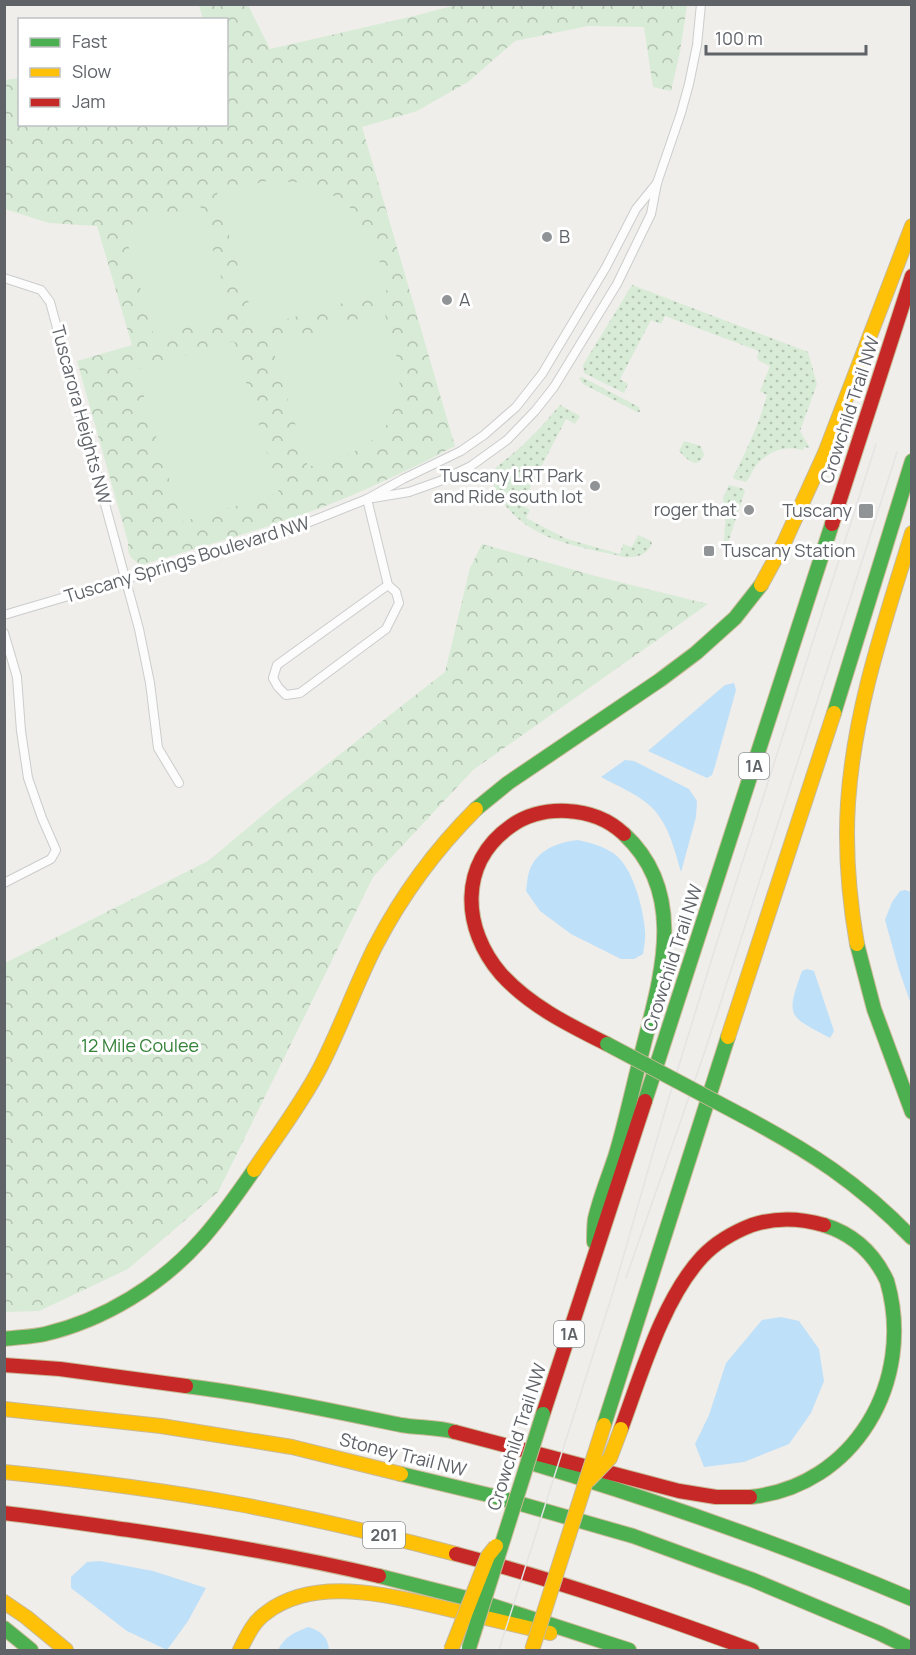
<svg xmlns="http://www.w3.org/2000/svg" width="916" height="1655" font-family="Manrope,sans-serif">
  <defs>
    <pattern id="grass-dots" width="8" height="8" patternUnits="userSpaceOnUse" patternTransform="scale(1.5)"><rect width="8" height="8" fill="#d8ebd6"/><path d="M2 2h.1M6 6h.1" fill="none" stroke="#b2c2b1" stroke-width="1.8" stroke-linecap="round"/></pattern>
    <pattern id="park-crowns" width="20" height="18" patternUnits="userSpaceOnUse" patternTransform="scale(1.5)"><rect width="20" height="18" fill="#d8ebd6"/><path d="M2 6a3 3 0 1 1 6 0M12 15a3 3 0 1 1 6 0" fill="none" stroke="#b2c2b1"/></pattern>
  </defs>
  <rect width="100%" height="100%" fill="#efeeea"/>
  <!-- grass -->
  <g fill="url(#grass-dots)">
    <path d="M632,285L808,352L817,384L800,431L810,448L804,447L803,450C783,444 764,453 753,470C751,474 749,479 746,482L734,479L733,477C747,450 759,423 767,395L760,391L770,366L759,361L757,357L759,351L665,316L661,324L651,320L620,379L628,384L624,393L584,373L583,365Z"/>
    <path d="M582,377L639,407L640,412H637L583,384L579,378Z"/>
    <path d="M560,405L580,416L575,424L566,419L521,505L530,510L526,518L567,539L620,554L623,544L632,547L638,535L651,541L652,544C645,556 636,558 624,557C577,546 526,541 499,496C494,487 490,480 493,470L522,446L540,428Z"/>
    <path d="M684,441L701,446L704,455C697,471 687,459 679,451Z"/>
    <path d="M729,485L744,489L745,491L725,552L723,551L726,514L723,498Z"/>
  </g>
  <!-- park -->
  <g fill="url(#park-crowns)">
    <path d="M199,5H248L270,49L414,16L456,5H687L680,52L671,91L653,87L644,27L588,26L515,41L468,82L417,111L362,127L455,446C415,467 375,486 333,503C271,527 205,546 141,565C129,557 128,556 128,542L77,361L132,345L97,226L49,223L5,209V80L19,78L20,124H226V20L203,19Z"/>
    <path d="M482,544L599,577L708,604L473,770L373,877L218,1192L128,1269L39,1311L5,1312V963L208,861L275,805L445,672L470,568Z"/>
  </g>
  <!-- garden -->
  <g fill="#d8ebd6">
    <path d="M267,181L314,183L349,206L374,243L388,290L256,328L217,193Z"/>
    <path d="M200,205L232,314L154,336L123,227Z"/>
    <path d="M384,311L396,353L401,396L382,434L352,453L308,467L272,346Z"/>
    <path d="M234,341L279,493L182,522L136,370Z"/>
  </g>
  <!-- water -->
  <g fill="#bfe0f9">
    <path d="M734,683L736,690L715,766L712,775L707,778L648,751L725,685Z"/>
    <path d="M625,760L634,761L689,789L697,801L696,817L681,872C675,852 670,829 656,812C643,796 619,787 601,777Z"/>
    <path d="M578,840C592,843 606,847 617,856C634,872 643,908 645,930C646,938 644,946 643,954L634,959H621L571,934L540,911L526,891C527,885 527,878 529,872C536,850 558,842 578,840Z"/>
    <path d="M905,890L911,892V1004L899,970L885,920L892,902L900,891Z"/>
    <path d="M807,969L814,971L834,1031L830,1038C789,1016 785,1018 802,971Z"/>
    <path d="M781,1317L799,1321L819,1349L824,1381L811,1413L789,1444L744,1462L704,1467L695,1444L709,1415L726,1363L762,1320Z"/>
    <path d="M100,1561L153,1571L206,1588L188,1621L167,1650L127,1631L71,1588V1577L87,1562Z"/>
    <path d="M308,1627C321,1631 328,1637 329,1650H278C284,1637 295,1632 308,1627Z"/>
  </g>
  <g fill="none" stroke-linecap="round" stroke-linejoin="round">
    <defs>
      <g id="street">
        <path d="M4,278L41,290L50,302L139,629L150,683L158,748L179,783"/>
        <path d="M373,498L409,492L440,481L471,466L507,440L535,411L554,387L617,284L651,214L657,183L681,113L689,84L697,45L701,4"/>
        <path d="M367,499L388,585L277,665L273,678L278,687L286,695L300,693L386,629L399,603L396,592L388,585"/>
        <path d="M4,615L282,533L367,499L403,479L461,451L484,435L516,407L542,374L606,267L636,209L657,183"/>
        <path d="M4,633L17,677L21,731L28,778L42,818L56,850L51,859L4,883"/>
      </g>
      <g id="fast">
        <path d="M834,713L912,461"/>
        <path d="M476,809L508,783L660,680L696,653L735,618L761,585"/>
        <path d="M857,944L874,1009L912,1112"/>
        <path d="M645,1101L832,524"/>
        <path d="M743,1116C809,1151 859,1183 912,1238"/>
        <path d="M594,1242C594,1235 594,1226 595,1219C600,1197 609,1176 616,1154C626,1121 633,1086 642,1052C660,979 689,894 624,834"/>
        <path d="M4,1339C18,1337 32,1337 45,1334C104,1320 161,1285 201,1240C221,1218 237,1194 254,1170"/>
        <path d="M186,1386C258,1395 329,1410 401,1425C419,1428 437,1427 455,1432"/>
        <path d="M604,1425L728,1037"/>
        <path d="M528,1462C659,1501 786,1546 912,1599"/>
        <path d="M401,1474L493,1496L633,1536L753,1580L879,1633L912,1649"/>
        <path d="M750,1497C854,1487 916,1381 887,1281C874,1253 853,1234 824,1225"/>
        <path d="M379,1576L478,1601L629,1650"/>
        <path d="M4,1628L31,1650"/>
      </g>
      <g id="slow">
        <path d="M761,585L784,543L825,453L912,226"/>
        <path d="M857,944C849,898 845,850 848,803C854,710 885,621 912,533"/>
        <path d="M728,1037L834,713"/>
        <path d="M254,1170C276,1137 300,1106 319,1070C340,1030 355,986 376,945C402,895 436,849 476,809"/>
        <path d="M4,1409L161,1426L292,1447L401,1474"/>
        <path d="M4,1472C83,1480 161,1490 238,1504C312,1518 384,1535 456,1554"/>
        <path d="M4,1602L26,1617L66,1650"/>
        <path d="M240,1650C247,1636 253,1622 266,1613C316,1574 396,1597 452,1610C485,1618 517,1625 550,1633"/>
      </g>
      <g id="jam">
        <path d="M832,524L912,276"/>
        <path d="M607,1044C569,1025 530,1006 501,974C462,929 458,863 511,826C528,814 546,810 567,811C588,812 608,819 624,834"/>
        <path d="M4,1365L60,1369L186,1386"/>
        <path d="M543,1414L645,1101"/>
        <path d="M621,1429C641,1375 663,1299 702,1257C716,1242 734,1232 752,1225C776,1217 800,1218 824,1225"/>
        <path d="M455,1432L679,1491L716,1497H750"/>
        <path d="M4,1513C48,1518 92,1525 136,1531C217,1543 299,1557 379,1576"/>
        <path d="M456,1554C557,1580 654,1614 752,1650"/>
      </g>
    </defs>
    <!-- street casing -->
    <use href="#street" stroke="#cbcccc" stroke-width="10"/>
    <!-- fast casing -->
    <use href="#fast" stroke="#c8b996" stroke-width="16"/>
    <!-- slow casing -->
    <use href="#slow" stroke="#c8b996" stroke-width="16"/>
    <!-- jam casing -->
    <use href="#jam" stroke="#c8b996" stroke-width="16"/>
    <!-- street -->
    <use href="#street" stroke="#fdfcfc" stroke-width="8"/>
    <!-- fast -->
    <use href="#fast" stroke="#4caf50" stroke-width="14"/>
    <!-- slow -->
    <use href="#slow" stroke="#ffc107" stroke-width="14"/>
    <!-- jam -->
    <use href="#jam" stroke="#c62828" stroke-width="14"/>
    <!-- tram -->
    <g stroke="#e4e4e4" stroke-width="1.5">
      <path d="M626,1278L706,1048L897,452"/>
      <path d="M499,1650L614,1289L667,1104L717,942L876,444"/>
    </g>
    <defs>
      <g id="fast-bridge">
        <path d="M607,1044L743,1116"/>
        <path d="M469,1648L543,1414"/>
      </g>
      <g id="slow-bridge">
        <path d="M588,1481L610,1458L621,1429"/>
        <path d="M451,1650L488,1556L496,1546"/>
        <path d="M532,1650L604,1425"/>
      </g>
    </defs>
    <!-- fast-bridge casing -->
    <use href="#fast-bridge" stroke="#c8b996" stroke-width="16" stroke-linecap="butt"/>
    <!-- slow-bridge casing -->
    <use href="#slow-bridge" stroke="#c8b996" stroke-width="16" stroke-linecap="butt"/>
    <!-- fast-bridge -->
    <use href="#fast-bridge" stroke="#4caf50" stroke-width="14"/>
    <!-- slow-bridge -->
    <use href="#slow-bridge" stroke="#ffc107" stroke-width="14"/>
  </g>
  <!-- markers -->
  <g fill="#919496" stroke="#fff" stroke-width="2">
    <circle cx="547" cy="237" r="6"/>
    <circle cx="447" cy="300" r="6"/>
    <circle cx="595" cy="486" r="6"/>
    <circle cx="749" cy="510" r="6"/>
    <rect x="858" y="503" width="16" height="16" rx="3"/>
    <rect x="703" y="545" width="12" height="12" rx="3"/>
  </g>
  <g text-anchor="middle" stroke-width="6" stroke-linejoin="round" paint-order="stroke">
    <!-- shield labels -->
    <g fill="#fff" stroke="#8f9295" stroke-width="1.5">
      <rect x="739" y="753" width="30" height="26" rx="4.5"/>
      <rect x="554" y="1321" width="30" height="26" rx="4.5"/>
      <rect x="363" y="1522" width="42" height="26" rx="4.5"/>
    </g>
    <g font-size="16" font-weight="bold" fill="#5f6368">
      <text x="754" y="772">1A</text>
      <text x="569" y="1340">1A</text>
      <text x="384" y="1541">201</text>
    </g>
    <!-- poi labels -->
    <g font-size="18" fill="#5f6368" stroke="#fff" text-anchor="start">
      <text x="559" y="243">B</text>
      <text x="459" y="306">A</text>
      <text x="583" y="482" text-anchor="end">Tuscany LRT Park<tspan x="583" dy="21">and Ride south lot</tspan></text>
      <text x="737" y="516" text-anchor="end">roger that</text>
      <text x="852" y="517" text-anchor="end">Tuscany</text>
      <text x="721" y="557">Tuscany Station</text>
    </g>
    <!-- street labels -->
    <g font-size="18" fill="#5f6368" stroke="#fff">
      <text transform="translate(850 410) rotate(-72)" y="6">Crowchild Trail NW</text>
      <text transform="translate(81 415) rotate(75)" y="6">Tuscarora Heights NW</text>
      <text transform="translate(187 560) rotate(-17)" y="6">Tuscany Springs Boulevard NW</text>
      <text transform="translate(673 958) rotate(-72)" y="6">Crowchild Trail NW</text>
      <text transform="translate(517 1437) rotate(-72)" y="6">Crowchild Trail NW</text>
      <text transform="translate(403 1455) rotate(14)" y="6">Stoney Trail NW</text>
    </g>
    <!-- park labels -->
    <g font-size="18" fill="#348238" stroke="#fff">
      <text x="140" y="1052">12 Mile Coulee</text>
    </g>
  </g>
  <!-- border -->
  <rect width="916" height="1655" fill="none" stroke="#5f6368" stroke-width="12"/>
  <!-- legend -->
  <rect x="18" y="18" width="210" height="108" fill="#ffffff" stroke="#bfc1c3" stroke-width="1.5"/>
  <rect x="30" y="38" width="30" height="9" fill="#4caf50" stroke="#bfc1c3" stroke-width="1.5"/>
  <text x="72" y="48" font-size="18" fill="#5f6368">Fast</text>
  <rect x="30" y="68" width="30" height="9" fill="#ffc107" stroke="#bfc1c3" stroke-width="1.5"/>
  <text x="72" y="78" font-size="18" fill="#5f6368">Slow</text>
  <rect x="30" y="98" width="30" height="9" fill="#c62828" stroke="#bfc1c3" stroke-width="1.5"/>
  <text x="72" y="108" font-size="18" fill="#5f6368">Jam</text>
  <!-- scale -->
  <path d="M706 45v9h160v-9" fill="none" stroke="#5f6368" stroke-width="3"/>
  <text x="715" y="45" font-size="18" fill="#5f6368" stroke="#ffffff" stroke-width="4.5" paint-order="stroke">100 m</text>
</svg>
